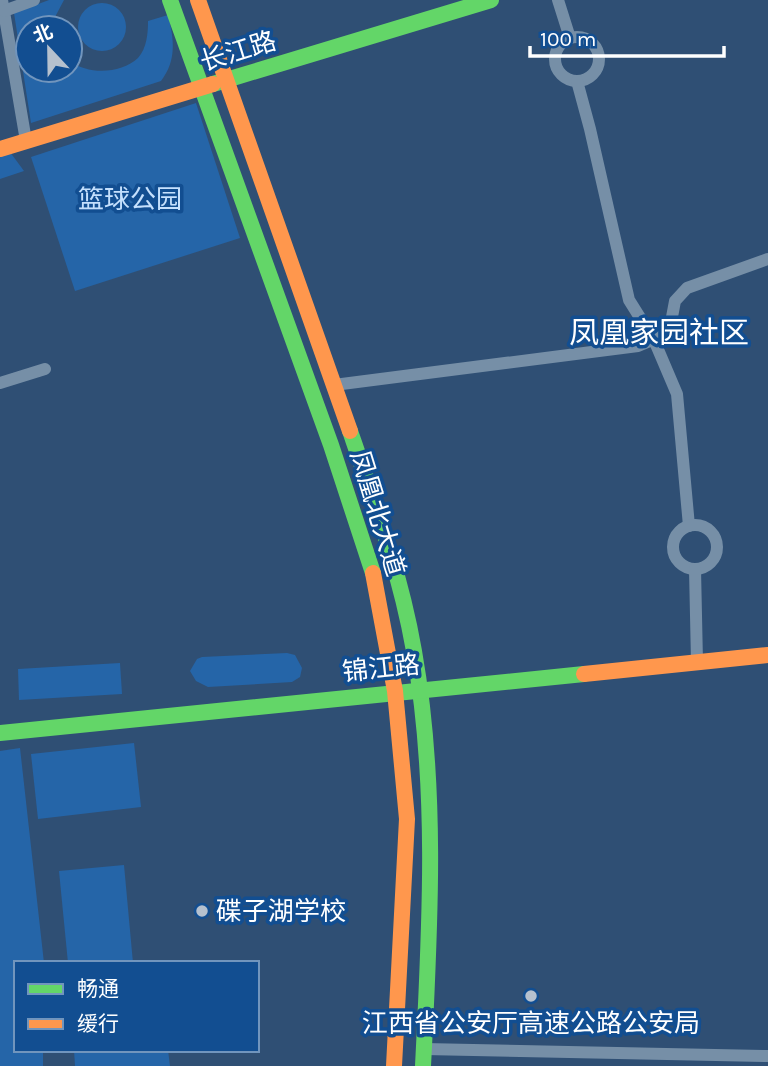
<svg xmlns="http://www.w3.org/2000/svg" width="768" height="1066" font-family="Karla,'Noto Sans SC',sans-serif">
  <rect width="100%" height="100%" fill="#2f4f74"/>
  <!-- green -->
  <g fill="#2565a8">
    <path d="M49,0H64L55,17L54,28H28V70H70V61C88,75 121,74 138,58C147,48 148,33 148,21L168,15C174,39 177,60 161,81L31,123L14,13Z"/>
    <circle cx="102" cy="27" r="24"/>
    <path d="M196,103L240,238L75,291L31,157Z"/>
    <path d="M10,152L24,171L0,179V156Z"/>
    <path d="M287,653L295,655L302,668L300,677L292,682L208,687L196,681L190,671L197,659L202,657Z"/>
    <path d="M120,663L122,694L19,700L18,669Z"/>
    <path d="M134,743L141,807L38,819L31,754Z"/>
    <path d="M20,748L44,963H16V1050H43V1066H0V751Z"/>
    <path d="M124,865L133,963H68L59,871Z"/>
    <path d="M74,1050H168L170,1066H75Z"/>
  </g>
  <g fill="none" stroke-linecap="round" stroke-linejoin="round">
    <!-- street -->
    <g stroke="#768fa7" stroke-width="12">
      <path d="M2,0L26,141"/>
      <path d="M558,0L570,38"/>
      <path d="M4,11L34,0"/>
      <circle cx="577" cy="59" r="22"/>
      <path d="M577,81L590,129L629,300L654,340L677,394L689,526"/>
      <path d="M0,383L45,369"/>
      <path d="M334,385L638,346L669,333L675,301L687,288L768,259"/>
      <circle cx="695" cy="547" r="22"/>
      <path d="M695,569L697,662"/>
      <path d="M424,1049L768,1056"/>
    </g>
    <!-- fast -->
    <g stroke="#63d668" stroke-width="16">
      <path d="M170,0L331,445L373,573"/>
      <path d="M213,84L491,0"/>
      <path d="M350,431C375,503 401,576 414,651C438,787 430,928 423,1066"/>
      <path d="M0,733L584,674"/>
    </g>
    <!-- slow -->
    <g stroke="#ff974d" stroke-width="16">
      <path d="M198,0L350,431"/>
      <path d="M0,149L213,84"/>
      <path d="M373,573L395,691L407,819L394,1066"/>
      <path d="M584,674L768,655"/>
    </g>
  </g>
  <!-- markers -->
  <g fill="#b6c1ce" stroke="#124e91" stroke-width="2.5">
    <circle cx="202" cy="911" r="7"/>
    <circle cx="531" cy="996" r="7"/>
  </g>
  <g text-anchor="middle" stroke-width="7" stroke-linejoin="round" paint-order="stroke">
    <!-- street labels -->
    <g font-size="26" fill="#fff" stroke="#124e91">
      <text transform="translate(238 51) rotate(-17)" y="9">长江路</text>
      <text transform="translate(378 513) rotate(73)" y="9">凤凰北大道</text>
      <text transform="translate(381 668) rotate(-6)" y="9">锦江路</text>
    </g>
    <!-- park labels -->
    <g font-size="26" fill="#c5e0fd" stroke="#124e91">
      <text x="130" y="208">篮球公园</text>
    </g>
    <!-- poi labels -->
    <g font-size="26" fill="#fff" stroke="#124e91" text-anchor="start">
      <text x="216" y="920">碟子湖学校</text>
      <text x="531" y="1032" text-anchor="middle">江西省公安厅高速公路公安局</text>
    </g>
    <!-- quarter labels -->
    <g font-size="30" fill="#fff" stroke="#124e91">
      <text x="659" y="343">凤凰家园社区</text>
    </g>
  </g>
  <!-- legend -->
  <rect x="14" y="961" width="245" height="91" fill="#124e91" stroke="#7195bd" stroke-width="2"/>
  <rect x="28" y="984" width="35" height="10" fill="#63d668" stroke="#7195bd" stroke-width="2"/>
  <text x="77" y="996" font-size="21" fill="#ffffff">畅通</text>
  <rect x="28" y="1019" width="35" height="10" fill="#ff974d" stroke="#7195bd" stroke-width="2"/>
  <text x="77" y="1031" font-size="21" fill="#ffffff">缓行</text>
  <!-- north arrow -->
  <g transform="translate(49 49) rotate(338)"><circle r="33" fill="#124e91" stroke="#7195bd" stroke-width="2"/>
  <path d="M0-5L12 26L0 18L-12 26Z" fill="#b6c1ce"/>
  <text y="-10" font-size="19" font-weight="bold" text-anchor="middle" fill="#ffffff">北</text>
  </g>
  <!-- scale -->
  <path d="M530 46v10h194v-10" fill="none" stroke="#ffffff" stroke-width="3.5"/>
  <text x="540" y="46" font-size="21" fill="#ffffff" stroke="#124e91" stroke-width="5" paint-order="stroke">100 m</text>
</svg>
